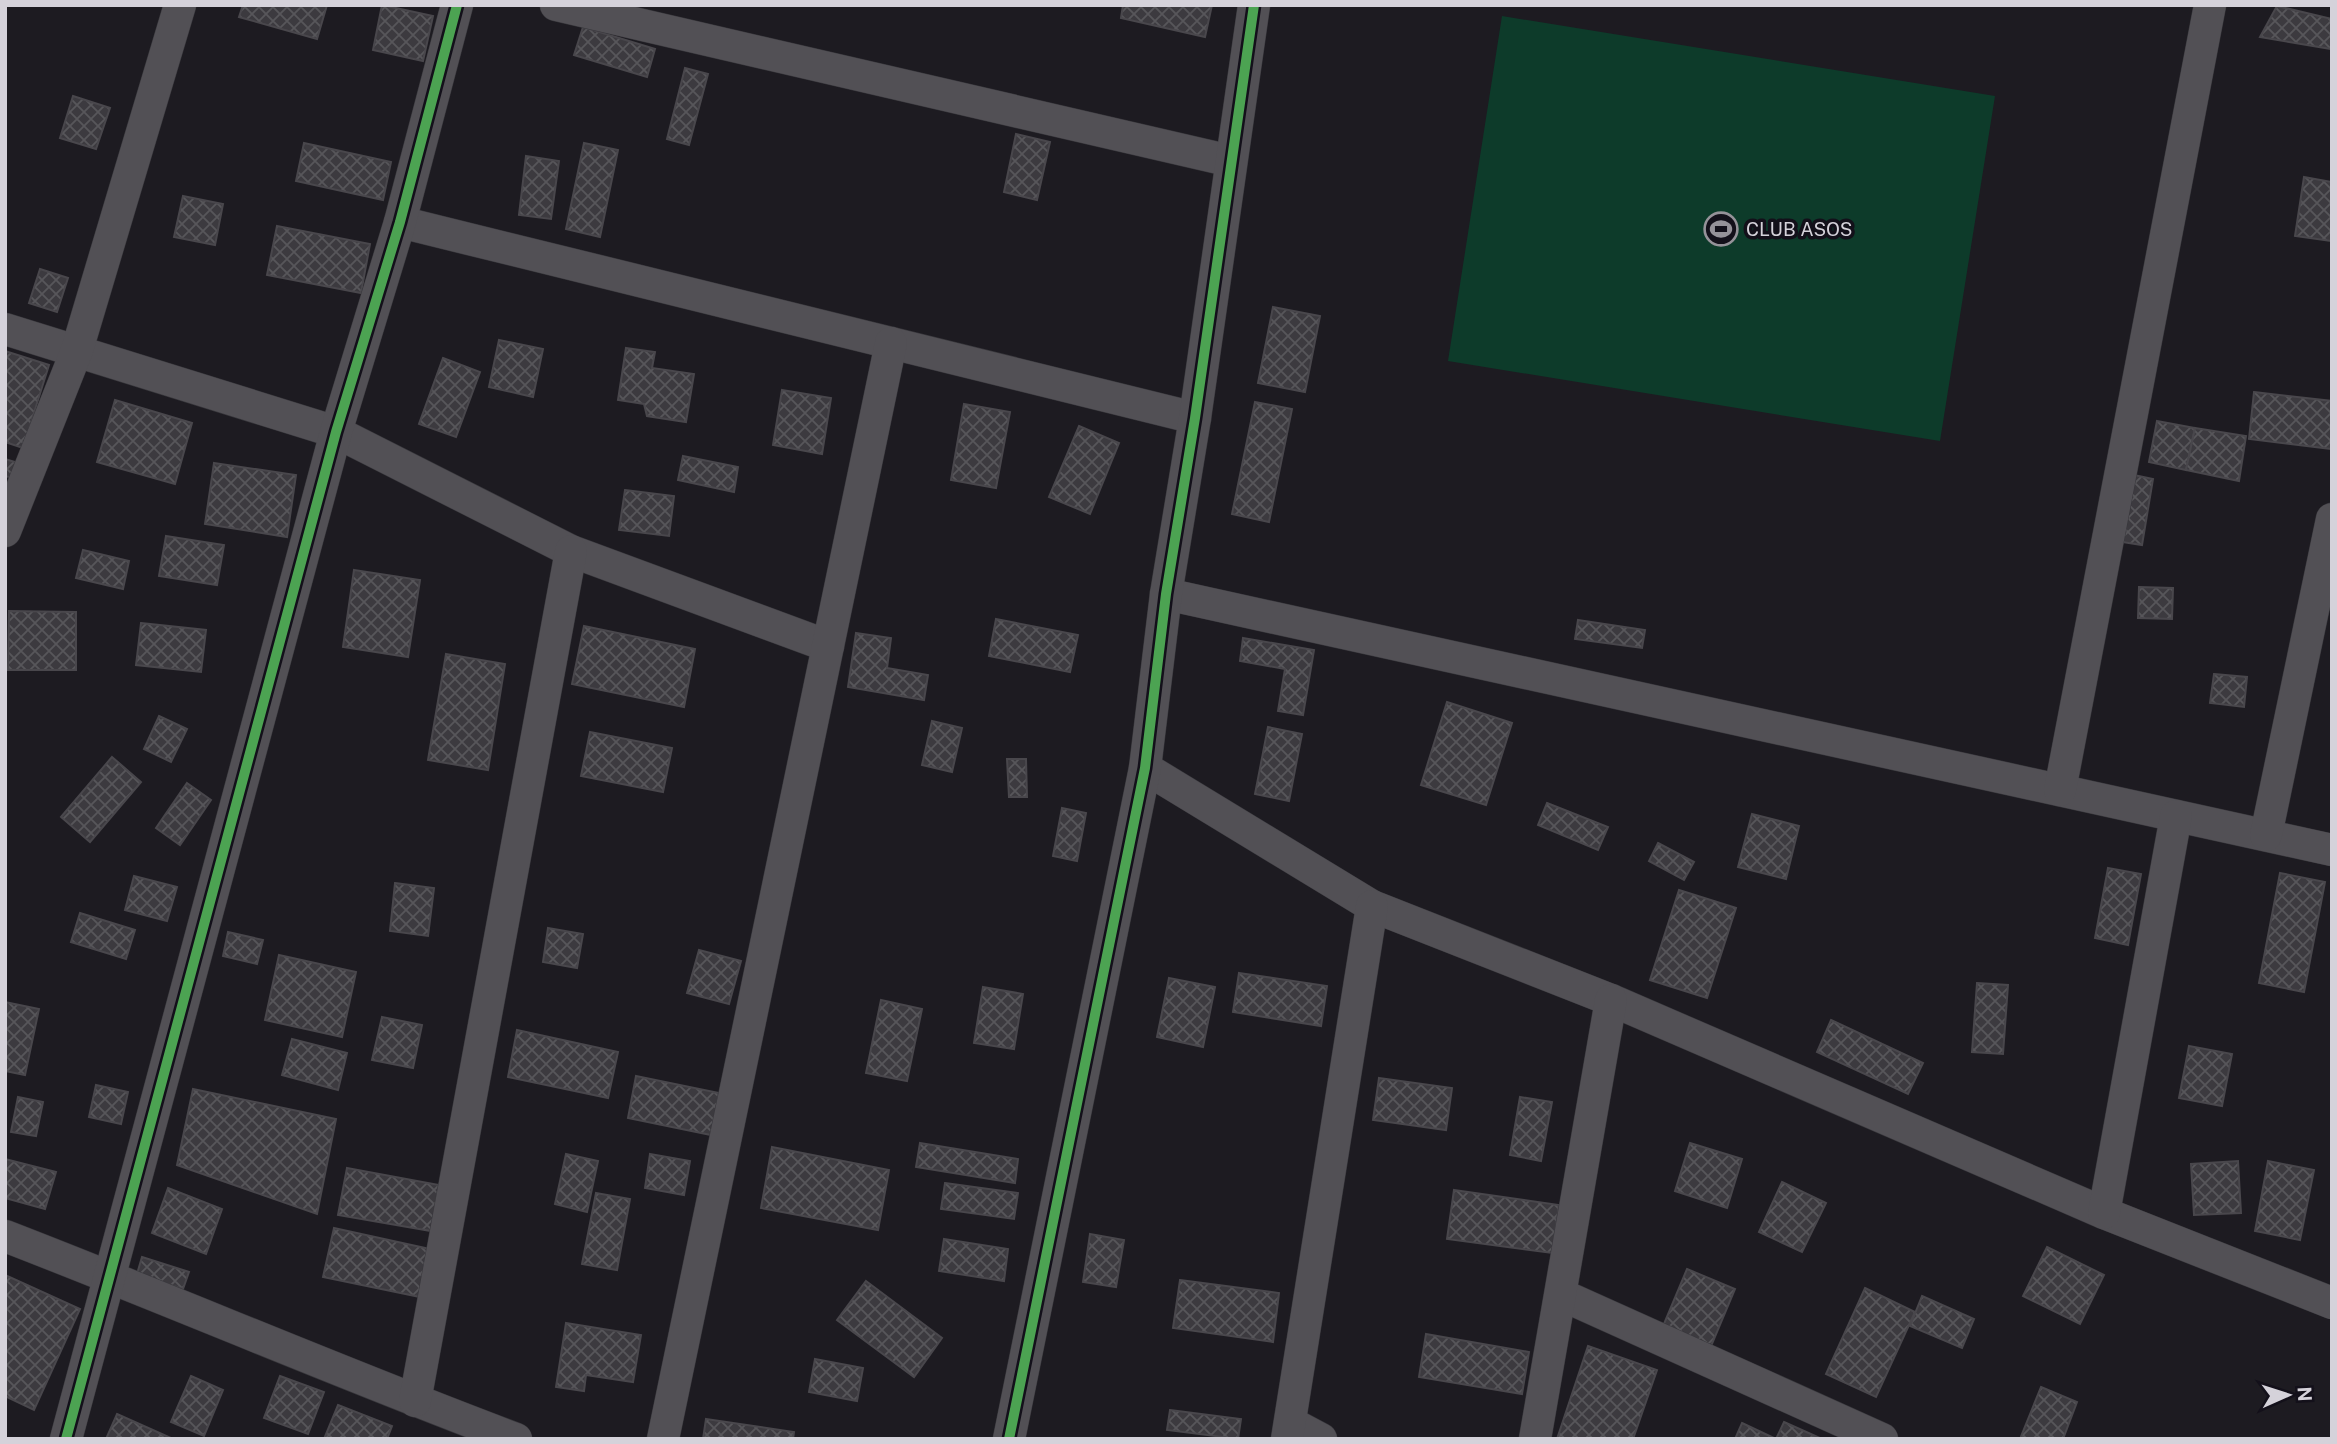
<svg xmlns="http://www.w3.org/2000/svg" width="2337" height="1444" font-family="'Public Sans',sans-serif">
  <defs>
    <pattern id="building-cross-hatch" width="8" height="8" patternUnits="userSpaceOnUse" patternTransform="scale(1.75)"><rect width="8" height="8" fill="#3c3a3f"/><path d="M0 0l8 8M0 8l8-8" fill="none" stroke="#57565a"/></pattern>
  </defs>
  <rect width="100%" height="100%" fill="#1d1b21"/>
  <!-- grass -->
  <path fill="#0d3b2a" d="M1502,16L1995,96L1940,441L1448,361Z"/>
  <!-- building -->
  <g fill="url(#building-cross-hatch)" stroke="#49474c" stroke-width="2">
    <path d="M243,5H327L317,39L239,17Z"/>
    <path d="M382,5L433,16L423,61L373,50Z"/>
    <path d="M1123,5H1212L1205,37L1121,18Z"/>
    <path d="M2277,6L2332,19L2331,49L2260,37Z"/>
    <path d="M583,27L655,49L647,77L574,55Z"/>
    <path d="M685,68L708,74L689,145L667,139Z"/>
    <path d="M73,96L110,108L96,149L60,138Z"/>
    <path d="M1016,134L1050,142L1037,200L1004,192Z"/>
    <path d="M304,143L391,162L383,200L296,181Z"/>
    <path d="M584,143L618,150L600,237L566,229Z"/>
    <path d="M526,156L559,161L551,219L519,215Z"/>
    <path d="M2304,177L2332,182V241L2295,236Z"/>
    <path d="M183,196L223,204L215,245L174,237Z"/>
    <path d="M277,226L370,244L361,293L267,275Z"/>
    <path d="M40,269L68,278L57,312L29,303Z"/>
    <path d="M1273,307L1320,316L1305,392L1258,383Z"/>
    <path d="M499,340L543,349L533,397L489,387Z"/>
    <path d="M626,348L655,352L652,368L694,374L686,422L647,416L644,404L618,400Z"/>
    <path d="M5,351L49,365L23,448L5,442Z"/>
    <path d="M443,358L480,372L456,437L419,424Z"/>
    <path d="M782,390L831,398L822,454L773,445Z"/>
    <path d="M2254,392L2332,401V449L2249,439Z"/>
    <path d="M115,400L192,423L175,484L97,462Z"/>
    <path d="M1255,402L1292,409L1269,522L1232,514Z"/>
    <path d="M964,404L1010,412L996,488L951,480Z"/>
    <path d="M2157,421L2195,428L2186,470L2149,462Z"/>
    <path d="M1079,426L1119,443L1090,514L1049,497Z"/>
    <path d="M2195,428L2246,436L2239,481L2186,470Z"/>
    <path d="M683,456L738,467L734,492L678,480Z"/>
    <path d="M5,459L18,463L13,478L5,476Z"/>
    <path d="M214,463L296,475L287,537L205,524Z"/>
    <path d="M2134,475L2153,479L2142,545L2122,542Z"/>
    <path d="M625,490L674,496L669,536L619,530Z"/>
    <path d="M166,536L224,545L217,585L159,576Z"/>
    <path d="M83,550L129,561L123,589L76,578Z"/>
    <path d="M354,570L420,580L408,657L343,647Z"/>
    <path d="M2139,587L2173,588L2172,619L2138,618Z"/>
    <path d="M9,611L76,612V670H8Z"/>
    <path d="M996,619L1078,635L1070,672L989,656Z"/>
    <path d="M1578,620L1645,630L1642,648L1575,639Z"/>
    <path d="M141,623L206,630L201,672L136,665Z"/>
    <path d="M584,626L695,649L684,707L572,684Z"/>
    <path d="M856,633L891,638L887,668L928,675L924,700L848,687Z"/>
    <path d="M1243,638L1314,650L1303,715L1278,711L1285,669L1240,661Z"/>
    <path d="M446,654L505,664L488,770L428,760Z"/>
    <path d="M2214,674L2247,677L2244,707L2210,703Z"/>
    <path d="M1447,702L1512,723L1486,805L1421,785Z"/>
    <path d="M159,716L187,729L171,762L144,749Z"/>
    <path d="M932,721L962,728L952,772L922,765Z"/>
    <path d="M1268,727L1302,734L1289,801L1255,794Z"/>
    <path d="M590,732L672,748L663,792L581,776Z"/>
    <path d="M112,757L141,782L90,842L61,817Z"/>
    <path d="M1007,759H1026L1027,797H1009Z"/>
    <path d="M187,783L211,800L180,845L156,828Z"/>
    <path d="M1547,803L1608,827L1598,850L1538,825Z"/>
    <path d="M1062,808L1086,813L1077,861L1053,856Z"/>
    <path d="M1752,814L1799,826L1786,879L1738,867Z"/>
    <path d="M1658,843L1694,862L1684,880L1649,861Z"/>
    <path d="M2108,868L2141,874L2128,945L2095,938Z"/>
    <path d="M2280,873L2325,882L2304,992L2259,983Z"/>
    <path d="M134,876L177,887L167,921L125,910Z"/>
    <path d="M395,883L434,888L428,936L390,931Z"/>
    <path d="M1679,890L1736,908L1707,998L1650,980Z"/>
    <path d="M80,913L135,930L126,959L71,942Z"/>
    <path d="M548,928L583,934L577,968L543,962Z"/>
    <path d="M228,932L263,940L257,964L223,956Z"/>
    <path d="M699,950L741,961L729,1004L687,993Z"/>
    <path d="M279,955L356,972L342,1037L265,1020Z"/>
    <path d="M1239,973L1327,986L1321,1026L1233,1012Z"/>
    <path d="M1169,978L1215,987L1203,1047L1157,1037Z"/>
    <path d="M1977,983L2008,985L2003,1054L1972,1052Z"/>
    <path d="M983,987L1023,994L1014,1049L974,1043Z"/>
    <path d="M881,1000L922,1009L907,1081L866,1073Z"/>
    <path d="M5,1002L39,1009L25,1075L5,1071Z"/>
    <path d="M382,1017L422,1025L413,1068L372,1060Z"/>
    <path d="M1831,1020L1923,1063L1908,1094L1817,1052Z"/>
    <path d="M517,1030L618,1052L608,1098L508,1077Z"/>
    <path d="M292,1039L347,1053L338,1090L282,1075Z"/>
    <path d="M2189,1046L2232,1054L2222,1106L2179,1098Z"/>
    <path d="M636,1076L719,1093L711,1135L628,1118Z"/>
    <path d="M1379,1078L1452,1088L1446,1130L1373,1120Z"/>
    <path d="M96,1085L128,1092L121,1124L89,1117Z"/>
    <path d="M193,1089L336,1119L317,1214L177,1165Z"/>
    <path d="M18,1097L43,1102L36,1136L11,1132Z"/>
    <path d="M1520,1097L1552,1102L1541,1161L1510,1155Z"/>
    <path d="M920,1143L1018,1159L1015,1183L916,1167Z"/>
    <path d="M1690,1143L1742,1159L1727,1208L1675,1191Z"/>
    <path d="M772,1147L889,1170L878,1230L761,1208Z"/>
    <path d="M566,1154L598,1161L587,1212L555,1204Z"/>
    <path d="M650,1154L690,1161L684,1195L645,1188Z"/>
    <path d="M5,1159L56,1172L45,1209L5,1198Z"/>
    <path d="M2238,1161L2241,1213L2194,1215L2191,1164Z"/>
    <path d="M2268,1161L2314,1170L2300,1240L2255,1231Z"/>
    <path d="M347,1168L439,1185L431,1231L338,1215Z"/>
    <path d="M1782,1182L1826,1203L1802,1252L1759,1232Z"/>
    <path d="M945,1183L1018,1193L1014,1219L941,1209Z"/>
    <path d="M168,1188L222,1209L206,1254L152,1233Z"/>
    <path d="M1454,1190L1559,1205L1552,1253L1447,1239Z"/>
    <path d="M596,1193L630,1199L617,1270L582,1264Z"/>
    <path d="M334,1228L430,1249L420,1297L323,1277Z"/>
    <path d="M1090,1234L1124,1240L1116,1287L1083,1282Z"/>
    <path d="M944,1239L1008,1249L1004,1281L939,1271Z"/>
    <path d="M2047,1247L2104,1275L2080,1324L2023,1296Z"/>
    <path d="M142,1257L189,1272L183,1289L137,1274Z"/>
    <path d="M1687,1269L1735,1289L1709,1351L1661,1331Z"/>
    <path d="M5,1275L80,1309L34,1410L5,1396Z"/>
    <path d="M1180,1280L1279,1293L1273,1342L1173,1328Z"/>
    <path d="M866,1281L942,1338L914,1377L837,1320Z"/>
    <path d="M1865,1288L1915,1312L1876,1397L1826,1374Z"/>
    <path d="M1922,1296L1974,1319L1962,1348L1910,1326Z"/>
    <path d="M566,1323L641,1335L633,1382L586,1375L584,1391L556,1387Z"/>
    <path d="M1426,1334L1529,1352L1522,1394L1419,1377Z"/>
    <path d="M1588,1346L1657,1370L1633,1439H1557Z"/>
    <path d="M815,1359L863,1368L857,1401L809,1392Z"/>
    <path d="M191,1376L223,1390L204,1436L171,1422Z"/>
    <path d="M280,1376L324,1392L308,1434L264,1418Z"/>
    <path d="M2041,1387L2077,1402L2063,1439H2020Z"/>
    <path d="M338,1405L392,1426L387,1439H324Z"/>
    <path d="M1170,1410L1241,1419L1238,1439L1167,1430Z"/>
    <path d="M117,1414L173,1439H106Z"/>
    <path d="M706,1419L794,1432L793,1439H703Z"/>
    <path d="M1784,1422L1822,1439H1776Z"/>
    <path d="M1742,1423L1776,1439H1735Z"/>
  </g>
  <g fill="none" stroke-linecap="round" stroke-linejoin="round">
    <defs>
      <g id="street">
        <path d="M556,5L1231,161"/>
        <path d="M400,222L1195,418"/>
        <path d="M5,329L336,432L571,551L828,646"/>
        <path d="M5,531L77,350L180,5"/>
        <path d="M1166,594L2332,850"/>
        <path d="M1145,768L1372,906L1611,1000L2104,1213L2332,1303"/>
        <path d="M2060,790L2210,5"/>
        <path d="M2266,835L2332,519"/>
        <path d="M2104,1213L2176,816"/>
        <path d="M5,1236C176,1302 345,1375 516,1439"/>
        <path d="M1562,1295L1882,1439"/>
        <path d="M415,1401L571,551"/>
        <path d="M1291,1423L1321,1439"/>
        <path d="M66,1439L336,432L400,222L457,5"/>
        <path d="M663,1439L891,343"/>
        <path d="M1009,1439L1145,768L1166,594L1195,418L1254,5"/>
        <path d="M1287,1439L1372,906"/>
        <path d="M1535,1439L1611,1000"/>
      </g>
    </defs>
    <!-- street casing -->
    <use href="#street" stroke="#38373c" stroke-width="33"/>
    <!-- street -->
    <use href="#street" stroke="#525055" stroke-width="32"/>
    <defs>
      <g id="cycleway">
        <path d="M66,1439L336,432L400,222L457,5"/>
        <path d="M1009,1439L1145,768L1166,594L1195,418L1254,5"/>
      </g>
    </defs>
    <!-- cycleway casing -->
    <use href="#cycleway" stroke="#13101a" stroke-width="15"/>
    <!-- cycleway -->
    <use href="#cycleway" stroke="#4ca352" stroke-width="10"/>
  </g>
  <!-- icons -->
  <defs>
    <symbol id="stadium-ring" viewBox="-11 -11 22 22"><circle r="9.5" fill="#13101a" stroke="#959299" stroke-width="1.5"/><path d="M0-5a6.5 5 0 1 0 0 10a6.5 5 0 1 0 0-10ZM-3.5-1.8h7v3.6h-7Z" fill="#959299"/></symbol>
  </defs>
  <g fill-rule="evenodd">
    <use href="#stadium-ring" x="1702" y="210" width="38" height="38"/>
  </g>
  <g text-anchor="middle" stroke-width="7" stroke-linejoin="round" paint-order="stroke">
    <!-- poi labels -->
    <g font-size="19" fill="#d5d2da" stroke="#13101a" text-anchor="start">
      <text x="1746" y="236">CLUB ASOS</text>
    </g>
  </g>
  <!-- border -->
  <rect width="2337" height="1444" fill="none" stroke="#d5d2da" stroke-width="14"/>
  <!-- north arrow -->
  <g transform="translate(2288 1395) rotate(87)" stroke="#13101a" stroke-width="5" paint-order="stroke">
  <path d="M0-5L12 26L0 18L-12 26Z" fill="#d5d2da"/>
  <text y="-10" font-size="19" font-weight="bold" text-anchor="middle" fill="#d5d2da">N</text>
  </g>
</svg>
